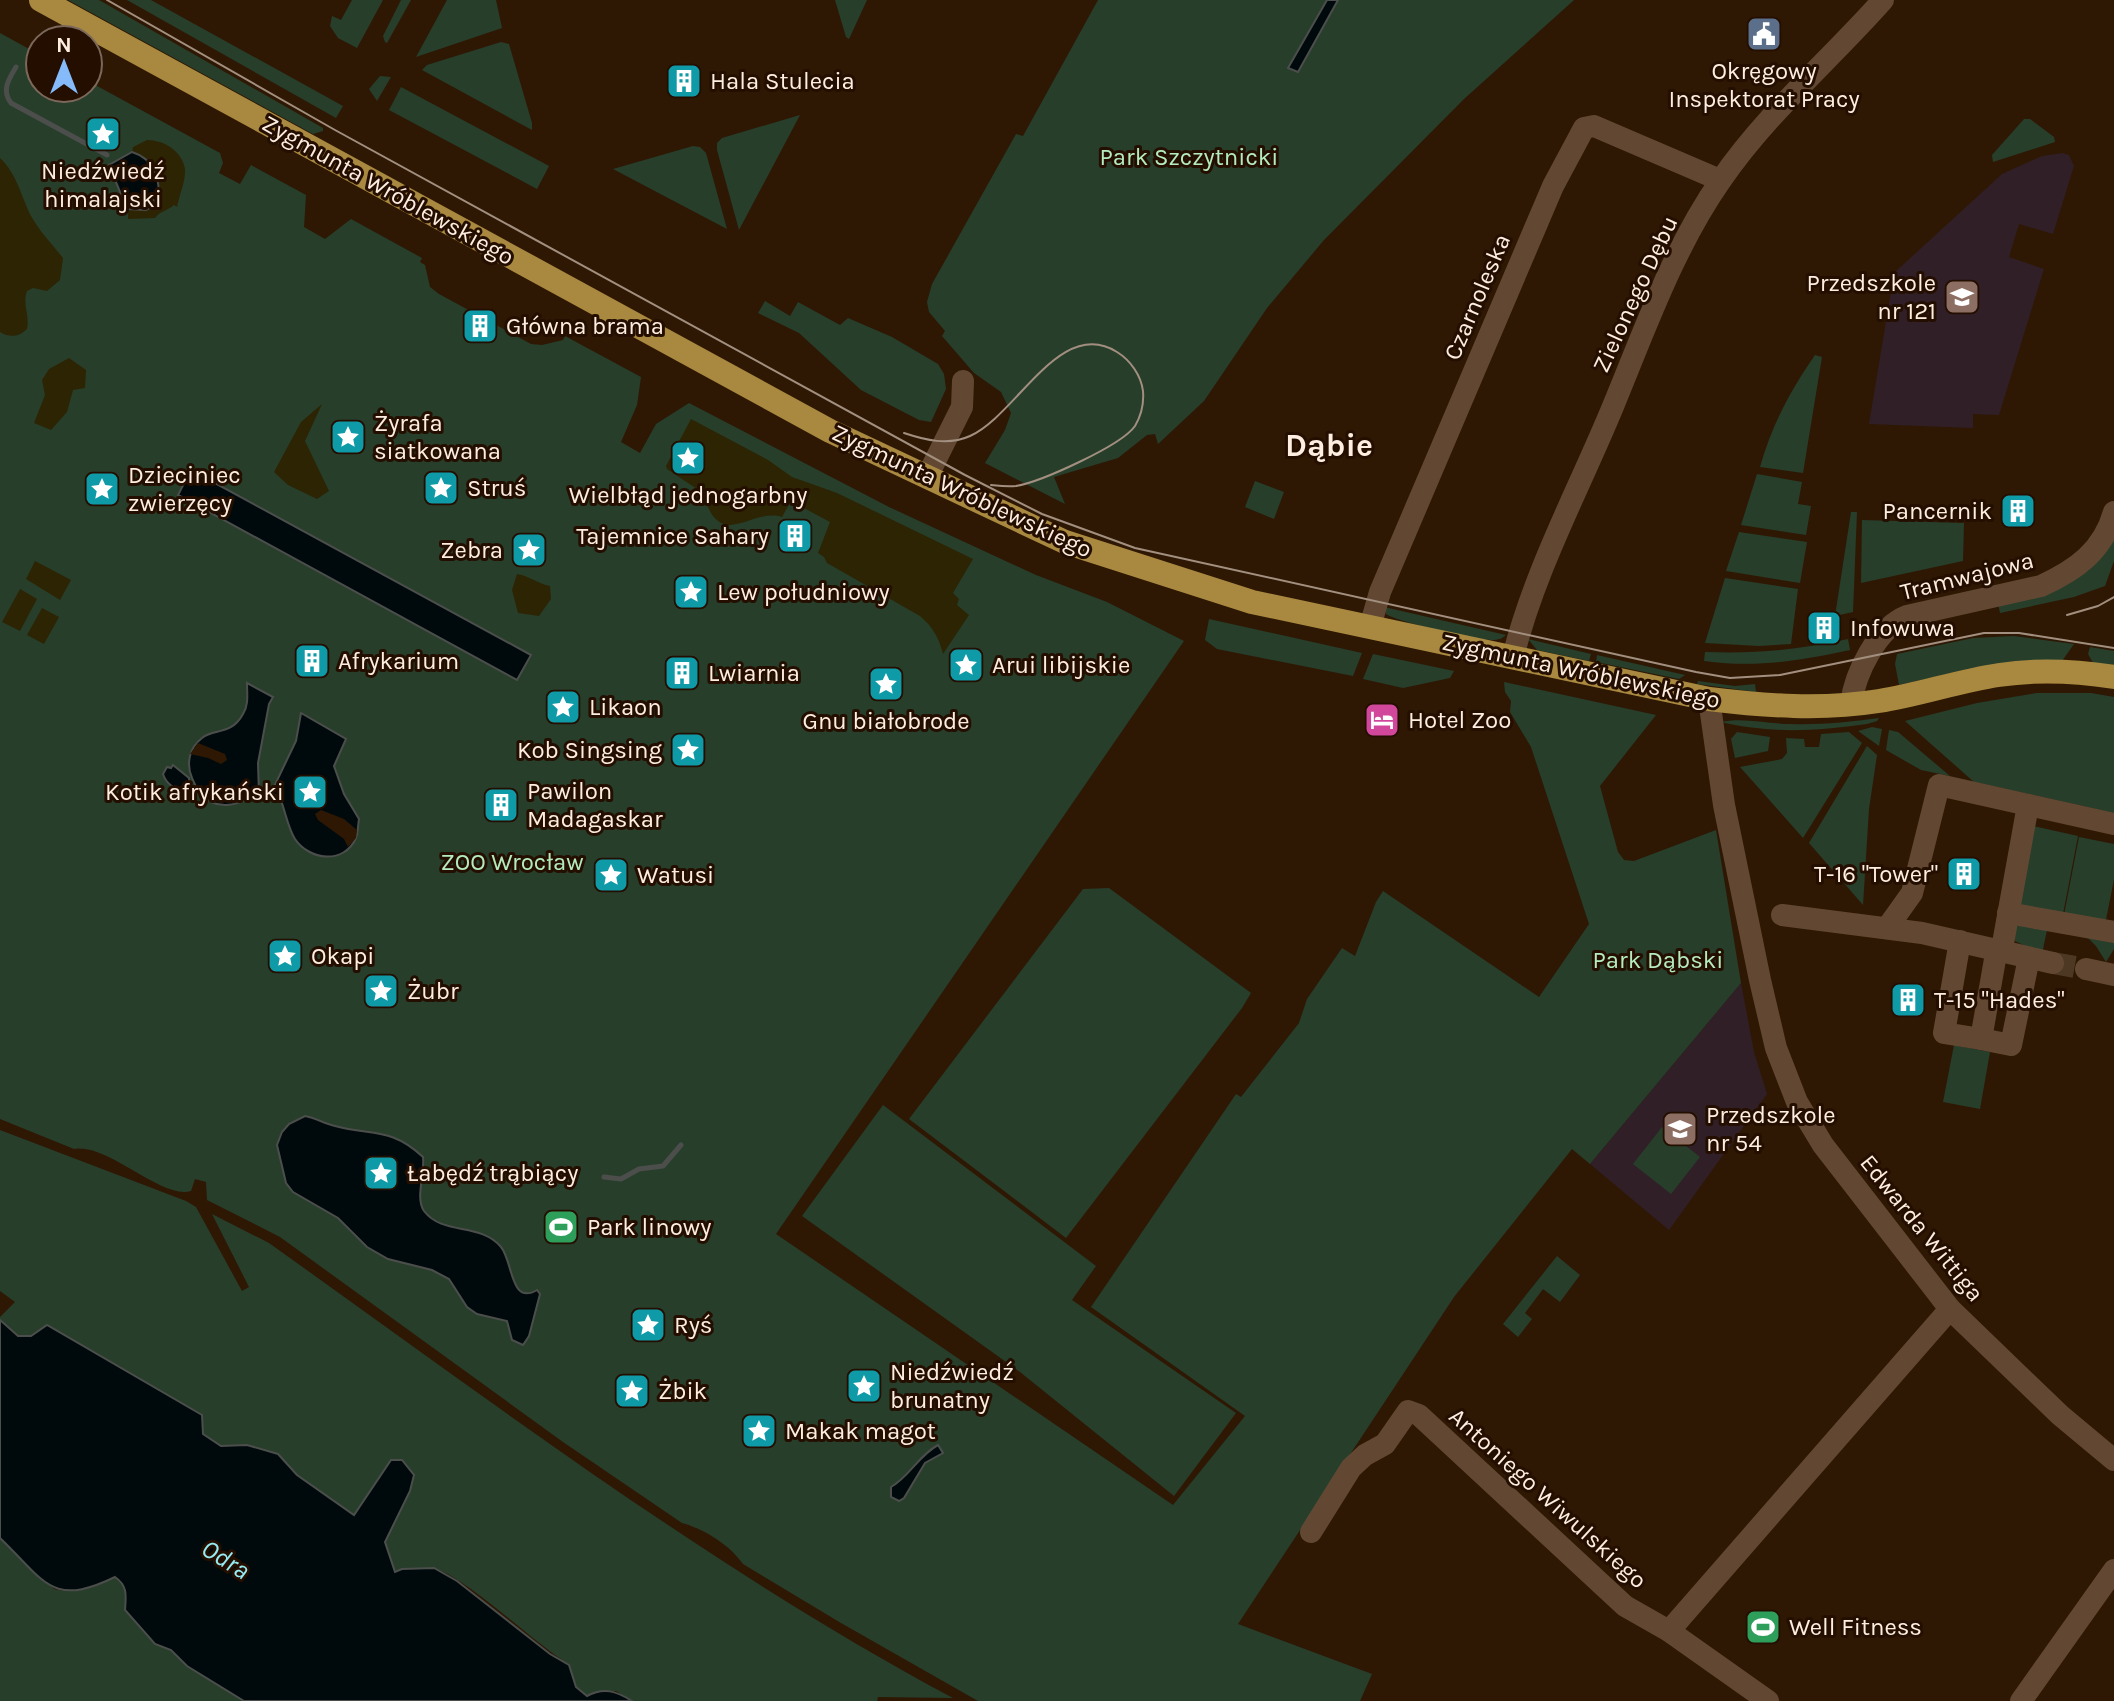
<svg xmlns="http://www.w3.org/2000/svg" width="2114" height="1701" font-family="Karla,sans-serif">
  <rect width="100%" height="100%" fill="#2e1803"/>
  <!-- education -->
  <g fill="#301f27">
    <path d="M2063,153L2069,155L2074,166L2053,234L2019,224L2009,257L2044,269L1999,415L1973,414V428L1869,424L1894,273L2002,174L2042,156Z"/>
    <path d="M1741,983L1754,1052L1767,1094L1669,1230L1590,1164Z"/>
  </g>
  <!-- green -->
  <g fill="#273e2b">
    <path d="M68,0H99L323,128V131L313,134Z"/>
    <path d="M127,0H151L343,106L336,118Z"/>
    <path d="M352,0H383L357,48L338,38L330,26L332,16L341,20Z"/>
    <path d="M401,0H411L387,43L385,42L383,36Z"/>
    <path d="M447,0H496L502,28L416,57Z"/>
    <path d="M835,0H867L849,39L846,37Z"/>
    <path d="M1098,0H1574L1464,99L1324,240L1267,308L1204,401L1158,444L1155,434L1147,435L1118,458L1054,477L1065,504L985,463L1005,430L1011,413L1001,392L974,373L942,336L945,331L929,312L927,302L932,284L1016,134L1023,136Z"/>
    <path d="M0,33L40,55V88H88V81L220,153L223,163L219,173L240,184L251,165L306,195L304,227L325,239L351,219L422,258L420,262L425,265L430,287L439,294L531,344L542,345L563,340L565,336L641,377L637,405L621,442L640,453L656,424L689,403L889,507L1036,575L1107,602L1184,641L776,1234L1173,1505L1245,1416L1091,1307L1236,1094L1241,1097L1299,1023L1307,999L1342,948L1355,956L1376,902L1383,891L1539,997L1589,924L1531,747L1510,712L1511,701L1505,692L1504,682L1656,715L1600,786L1618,852L1624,860L1634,861L1716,830L1741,983L1590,1164L1572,1149L1454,1297L1238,1624L1372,1674L1360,1701H978L841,1623L743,1564C730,1545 704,1529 682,1523L563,1442L280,1237L207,1200L206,1182L195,1179L191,1191C162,1200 108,1143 74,1149L0,1119Z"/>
    <path d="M501,42L509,44L532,123V130L422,70L427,65Z"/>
    <path d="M380,76L391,77L377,101L369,89Z"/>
    <path d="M401,87L549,166L537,189L389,110Z"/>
    <path d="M800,115L739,230L717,150V143L722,138Z"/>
    <path d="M2024,119H2030L2054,137L2055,142L1993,162L1992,155Z"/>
    <path d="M693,146L700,147L706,153L727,229L613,169Z"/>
    <path d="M765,301L790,316L798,302L840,325L848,318L892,337L938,364L944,374L946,389L931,422L919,420L861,390L799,333L758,313Z"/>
    <path d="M1815,355L1822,357L1803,473L1760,467C1772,425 1790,391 1815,355Z"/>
    <path d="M1757,474L1802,482L1798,504L1811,506L1806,535L1741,525Z"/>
    <path d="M1255,481L1284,492L1274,519L1245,507Z"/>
    <path d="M1851,512H1857L1853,612L1835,616Z"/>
    <path d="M1862,520L1964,523L1963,561L1861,583Z"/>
    <path d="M1739,532L1807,542L1800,583L1726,571Z"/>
    <path d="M2114,535V561L2105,586L2074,597L2000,613L1998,603Z"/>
    <path d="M1725,578L1798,589L1791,644L1759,646L1705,643Z"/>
    <path d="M1384,607L1506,635C1501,639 1501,639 1494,640C1479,641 1397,622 1386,614Z"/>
    <path d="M1209,619L1362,653L1353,676L1217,649L1205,640Z"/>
    <path d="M2014,636L2074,644L2062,661L1969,669L1899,685L1895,664L1897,654L1973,638Z"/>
    <path d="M1528,639L1591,654L1589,661L1537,650Z"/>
    <path d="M1848,639L1850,650C1798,661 1757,668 1704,661L1705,652C1756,654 1798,650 1848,639Z"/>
    <path d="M2090,647L2114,651V667L2093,663L2088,654Z"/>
    <path d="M1373,654L1454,671L1450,678L1403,688L1363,679Z"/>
    <path d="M1597,655L1685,675L1679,679L1596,662Z"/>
    <path d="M1698,681L1735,686L1755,684L1756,692L1697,684Z"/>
    <path d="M2037,693H2091L2114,697V813L1974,782L1905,721L1977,703Z"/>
    <path d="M1879,718L1877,721L1867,724C1815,731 1773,734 1721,722C1743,717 1768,724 1790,724C1820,725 1849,722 1879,718Z"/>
    <path d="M1872,727L1882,729L1879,746L1858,731Z"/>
    <path d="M1889,730L1898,732L1950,776L1921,770L1886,750Z"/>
    <path d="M1737,732L1770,737L1768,751L1735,758L1731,739Z"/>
    <path d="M1849,732L1862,743L1803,838L1740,767L1782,759L1787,753L1786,738L1804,739L1805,747H1819L1821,734Z"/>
    <path d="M1867,746L1877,755L1869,809L1863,905L1809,843Z"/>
    <path d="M2029,825L2078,836L2063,914L2013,909Z"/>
    <path d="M2079,837L2114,844V879L2105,925L2064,915Z"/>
    <path d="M1109,888L1251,993L1242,1008L1066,1238L909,1119L1083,889Z"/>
    <path d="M2011,923L2047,930L2042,954L2015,941Z"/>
    <path d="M2087,937L2114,938V949L2106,962L2096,946Z"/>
    <path d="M1954,1045L1990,1052L1980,1109L1943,1102Z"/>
    <path d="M883,1105L1096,1266L1072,1300L1236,1413L1174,1496L1020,1372L802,1216Z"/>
    <path d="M1662,1127L1700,1157L1671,1194L1633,1164Z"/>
    <path d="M0,1130L186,1201L196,1207L242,1291L249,1287L212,1214L269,1243C492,1402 712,1569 953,1698L878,1697L877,1701H632L616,1691L588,1696L576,1687L569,1664C536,1645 462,1573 432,1568C420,1567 407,1571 395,1572L385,1542L410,1491L414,1475L391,1460L354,1515L297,1475L278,1454L247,1445L221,1446L31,1336H17L0,1320V1317L15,1302L0,1291Z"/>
    <path d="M1557,1256L1580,1275L1560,1302L1543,1289L1525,1313L1532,1319L1518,1337L1503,1324Z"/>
    <path d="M0,1538L54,1589C75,1595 96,1587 115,1577C128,1586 126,1596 125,1610L155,1644L171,1650L187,1666L244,1701H0Z"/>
  </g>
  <!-- sand -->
  <g fill="#2c2403">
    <path d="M147,140C164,140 182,151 185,169C186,180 179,196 177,207L174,205C167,211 160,211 155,218L128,219V210H146L157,203L159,192L145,158L132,152L133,147Z"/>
    <path d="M0,158C17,174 21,196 31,216C40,232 52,244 63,258L60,280L47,291L33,288L27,291C22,304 30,315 27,329C19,337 10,338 0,332Z"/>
    <path d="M69,358L86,370L85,388L73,390L67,412L51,430L34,423L45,395L42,380L49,369Z"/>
    <path d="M322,404L305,441L329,491L317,499L288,485L274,472L301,422Z"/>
    <path d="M691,419L768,460L792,477L837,493L973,559L953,593L959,599L957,605L969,615L943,654C939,638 933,627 920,616L827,563L824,557L818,553L830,522L791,501L782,517C750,507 720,554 703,493L667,469L666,466Z"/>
    <path d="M35,561L71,580L60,600L26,579Z"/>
    <path d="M517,574C530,576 538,584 550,586L551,599L539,616L518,613L512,590Z"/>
    <path d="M20,589L37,599L20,631L2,622Z"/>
    <path d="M42,608L59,617L44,644L27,635Z"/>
  </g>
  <!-- water -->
  <g fill="#000a0c" stroke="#4c4e4c" stroke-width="2">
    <path d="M1327,0H1338L1298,72L1288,68Z"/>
    <path d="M132,152C155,159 162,181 157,203L151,197L146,198V203L154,206L146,210L127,209L109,165Z"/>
    <path d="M191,470L531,655L517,680L178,495Z"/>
    <path d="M247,683L273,697L269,704L258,763L259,795L249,793L247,800C235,804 224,808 211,802C201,796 196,788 192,778C186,764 189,748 202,738C214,728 231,736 243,714C249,705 247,693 247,683Z"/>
    <path d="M301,713L346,739L334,766L344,794L359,819C358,824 358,833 356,838C344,865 309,860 295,839C288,828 285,810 280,798L271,793L296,741Z"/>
    <path d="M173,765L189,778V786L184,791C174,789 166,783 163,774L167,767L171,768Z"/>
    <path d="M305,1116C316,1118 325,1124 335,1126C372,1136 391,1127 423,1157C425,1175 415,1198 424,1211C443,1236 480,1222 501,1247C513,1261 510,1306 537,1290L540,1294L529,1336L523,1345L512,1340L507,1321L477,1314L467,1307L449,1279L432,1270L388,1259L367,1247L338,1218L293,1192L286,1183L277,1145L282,1132L289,1124Z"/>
    <path d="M0,1320L18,1336H31L47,1325L202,1415L203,1434L221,1446L247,1445L278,1454L297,1475L354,1515L391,1460H402L414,1475L410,1491L385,1542L395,1572L402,1569L434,1568L457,1581L550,1654L569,1665L576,1687L587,1696C604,1687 616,1691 632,1701H244L187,1666L171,1650L155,1644L125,1610C126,1596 128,1586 115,1577C51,1608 45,1581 0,1538Z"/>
    <path d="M938,1445L943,1453L925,1463L904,1498L899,1501L891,1497V1487C910,1476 918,1456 938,1445Z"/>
  </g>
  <!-- pier -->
  <g fill="#2e1803">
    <path d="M198,743L225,754L227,760L221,764L208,758L190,754Z"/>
    <path d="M321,810L344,819L357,830L356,838L348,847L344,839L318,820L315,814Z"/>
  </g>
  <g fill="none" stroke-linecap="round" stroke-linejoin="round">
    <!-- stream -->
    <g stroke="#4c4e4c" stroke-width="5">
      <path d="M16,67C9,79 1,90 11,103L107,155"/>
      <path d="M604,1177L621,1179L639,1169L663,1166L681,1145"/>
    </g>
    <!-- minor-tunnel -->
    <path stroke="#4d3824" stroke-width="22" stroke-dasharray="22 11" stroke-linecap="butt" d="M2053,963L2086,969"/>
    <!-- minor -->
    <g stroke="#624832" stroke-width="22">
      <path d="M927,477L962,407L963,381"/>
      <path d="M1370,627L1380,592L1553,186L1584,128L1594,126L1720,180"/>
      <path d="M1513,657C1535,569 1580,487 1614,404C1645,329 1674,247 1721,180C1767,113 1829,61 1883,0"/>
      <path d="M1709,699L1724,805L1760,980L1776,1048L1797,1102L1823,1145L1950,1309L2060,1415L2114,1460"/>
      <path d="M1851,704C1855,673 1877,628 1907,616L2041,586C2076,570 2103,551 2114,512"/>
      <path d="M2008,913L2114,932"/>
      <path d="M1782,915L1922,933L2053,963"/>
      <path d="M1887,928L1912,893L1939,785L2114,824"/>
      <path d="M1960,941L1944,1033L1981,1039L1997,948"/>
      <path d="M2002,949L2028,805"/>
      <path d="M2086,969L2114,975"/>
      <path d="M1981,1039L2011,1045L2029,958"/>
      <path d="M1311,1532L1351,1468L1365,1455L1385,1444L1408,1411L1419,1415L1625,1606L1669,1631L1768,1701"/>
      <path d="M1669,1631L1950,1309"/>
      <path d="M2021,1701L2114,1570"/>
    </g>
    <!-- major -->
    <path stroke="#a98940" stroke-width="24" d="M41,0L830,431L1065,542L1252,602L1709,699C1766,706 1822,710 1879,701C1919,695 1958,681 1999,675C2037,669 2076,671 2114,677"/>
    <!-- tram -->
    <g stroke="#a28f7f" stroke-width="2">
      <path d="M107,0L335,130L965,475L1042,514L1135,548L1696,672L1730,678L1780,675L1984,633H2019L2114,648"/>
      <path d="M904,433C925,440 948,446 970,436C1017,415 1060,316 1117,352C1130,360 1141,375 1143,391C1144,403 1141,416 1135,426C1121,446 1040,482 1016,486C1007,487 1000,486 991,485"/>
      <path d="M2067,615L2098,606L2114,597"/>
    </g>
  </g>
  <!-- icons -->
  <defs>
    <symbol id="civic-square" viewBox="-11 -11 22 22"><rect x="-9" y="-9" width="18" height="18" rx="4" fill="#5c6f8a" stroke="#240e00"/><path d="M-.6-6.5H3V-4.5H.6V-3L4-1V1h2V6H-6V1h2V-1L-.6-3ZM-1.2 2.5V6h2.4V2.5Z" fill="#fff"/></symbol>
    <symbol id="building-square" viewBox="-11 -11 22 22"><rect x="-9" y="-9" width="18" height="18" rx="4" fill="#0f9aa8" stroke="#240e00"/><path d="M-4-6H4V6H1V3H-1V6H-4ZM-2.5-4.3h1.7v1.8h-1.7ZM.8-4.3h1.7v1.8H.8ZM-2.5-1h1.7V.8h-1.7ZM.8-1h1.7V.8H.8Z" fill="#fff"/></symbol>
    <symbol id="sight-square" viewBox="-11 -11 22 22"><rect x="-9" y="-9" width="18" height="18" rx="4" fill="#0f9aa8" stroke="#240e00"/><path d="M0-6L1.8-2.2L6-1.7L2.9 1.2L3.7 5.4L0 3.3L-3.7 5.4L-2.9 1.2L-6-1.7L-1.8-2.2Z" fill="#fff"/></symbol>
    <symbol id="school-square" viewBox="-11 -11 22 22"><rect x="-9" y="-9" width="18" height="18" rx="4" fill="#8d6e63" stroke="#240e00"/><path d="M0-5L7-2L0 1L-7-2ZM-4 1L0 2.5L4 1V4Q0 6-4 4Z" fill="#fff"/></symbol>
    <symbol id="hotel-square" viewBox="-11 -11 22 22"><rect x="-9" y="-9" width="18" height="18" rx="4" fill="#d1479c" stroke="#240e00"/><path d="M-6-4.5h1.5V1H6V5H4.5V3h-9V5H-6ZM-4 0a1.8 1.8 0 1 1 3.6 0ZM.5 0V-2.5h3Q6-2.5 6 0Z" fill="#fff"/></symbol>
    <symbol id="stadium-square" viewBox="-11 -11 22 22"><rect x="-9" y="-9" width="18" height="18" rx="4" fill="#2e9e5b" stroke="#240e00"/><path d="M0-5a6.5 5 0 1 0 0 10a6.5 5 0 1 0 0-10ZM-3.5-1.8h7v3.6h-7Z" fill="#fff"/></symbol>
  </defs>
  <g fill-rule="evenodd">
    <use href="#civic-square" x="1744" y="14" width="40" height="40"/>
    <use href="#building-square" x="664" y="61" width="40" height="40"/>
    <use href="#sight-square" x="83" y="114" width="40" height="40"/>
    <use href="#school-square" x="1942" y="277" width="40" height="40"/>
    <use href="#building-square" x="460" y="306" width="40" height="40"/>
    <use href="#sight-square" x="328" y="417" width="40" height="40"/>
    <use href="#sight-square" x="668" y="438" width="40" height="40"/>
    <use href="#sight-square" x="421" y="468" width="40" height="40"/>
    <use href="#sight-square" x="82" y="469" width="40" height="40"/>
    <use href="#building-square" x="1998" y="491" width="40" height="40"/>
    <use href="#building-square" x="775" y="516" width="40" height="40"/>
    <use href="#sight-square" x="509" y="530" width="40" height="40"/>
    <use href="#sight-square" x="671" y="572" width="40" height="40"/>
    <use href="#building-square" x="1804" y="608" width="40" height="40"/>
    <use href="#building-square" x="292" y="641" width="40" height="40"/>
    <use href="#sight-square" x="946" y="645" width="40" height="40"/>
    <use href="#building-square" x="662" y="653" width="40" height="40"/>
    <use href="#sight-square" x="866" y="664" width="40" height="40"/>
    <use href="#sight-square" x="543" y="687" width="40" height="40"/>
    <use href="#hotel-square" x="1362" y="700" width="40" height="40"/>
    <use href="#sight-square" x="668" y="730" width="40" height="40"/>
    <use href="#sight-square" x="290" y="772" width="40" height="40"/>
    <use href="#building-square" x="481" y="785" width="40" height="40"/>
    <use href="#building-square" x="1944" y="854" width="40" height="40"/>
    <use href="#sight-square" x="591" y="855" width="40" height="40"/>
    <use href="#sight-square" x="265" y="936" width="40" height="40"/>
    <use href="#sight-square" x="361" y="971" width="40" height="40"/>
    <use href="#building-square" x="1888" y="980" width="40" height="40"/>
    <use href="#school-square" x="1660" y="1109" width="40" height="40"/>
    <use href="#sight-square" x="361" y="1153" width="40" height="40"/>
    <use href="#stadium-square" x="541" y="1207" width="40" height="40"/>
    <use href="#sight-square" x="628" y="1305" width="40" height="40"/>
    <use href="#sight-square" x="844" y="1366" width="40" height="40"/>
    <use href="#sight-square" x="612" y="1371" width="40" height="40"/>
    <use href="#sight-square" x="739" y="1411" width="40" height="40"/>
    <use href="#stadium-square" x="1743" y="1607" width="40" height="40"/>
  </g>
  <g text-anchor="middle" stroke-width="6" stroke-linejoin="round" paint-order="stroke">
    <!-- poi labels -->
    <g font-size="24" fill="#feeee1" stroke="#240e00" text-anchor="start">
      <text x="1764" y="79" text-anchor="middle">Okręgowy<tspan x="1764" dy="28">Inspektorat Pracy</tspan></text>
      <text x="710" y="89">Hala Stulecia</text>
      <text x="103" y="179" text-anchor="middle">Niedźwiedź<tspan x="103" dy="28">himalajski</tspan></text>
      <text x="1936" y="291" text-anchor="end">Przedszkole<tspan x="1936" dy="28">nr 121</tspan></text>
      <text x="506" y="334">Główna brama</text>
      <text x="374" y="431">Żyrafa<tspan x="374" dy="28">siatkowana</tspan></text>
      <text x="128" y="483">Dzieciniec<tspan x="128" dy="28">zwierzęcy</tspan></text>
      <text x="467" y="496">Struś</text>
      <text x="688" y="503" text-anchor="middle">Wielbłąd jednogarbny</text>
      <text x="1992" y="519" text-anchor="end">Pancernik</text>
      <text x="769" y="544" text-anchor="end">Tajemnice Sahary</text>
      <text x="503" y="558" text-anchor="end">Zebra</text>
      <text x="717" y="600">Lew południowy</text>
      <text x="1850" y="636">Infowuwa</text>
      <text x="338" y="669">Afrykarium</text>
      <text x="992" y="673">Arui libijskie</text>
      <text x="708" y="681">Lwiarnia</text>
      <text x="589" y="715">Likaon</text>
      <text x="1408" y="728">Hotel Zoo</text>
      <text x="886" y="729" text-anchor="middle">Gnu białobrode</text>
      <text x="662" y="758" text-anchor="end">Kob Singsing</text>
      <text x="527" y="799">Pawilon<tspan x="527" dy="28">Madagaskar</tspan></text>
      <text x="284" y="800" text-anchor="end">Kotik afrykański</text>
      <text x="1938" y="882" text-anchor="end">T-16 "Tower"</text>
      <text x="637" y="883">Watusi</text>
      <text x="311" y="964">Okapi</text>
      <text x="407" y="999">Żubr</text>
      <text x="1934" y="1008">T-15 "Hades"</text>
      <text x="1706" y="1123">Przedszkole<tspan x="1706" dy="28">nr 54</tspan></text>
      <text x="407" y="1181">Łabędź trąbiący</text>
      <text x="587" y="1235">Park linowy</text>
      <text x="674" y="1333">Ryś</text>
      <text x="890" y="1380">Niedźwiedź<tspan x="890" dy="28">brunatny</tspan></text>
      <text x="658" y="1399">Żbik</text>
      <text x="785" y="1439">Makak magot</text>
      <text x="1789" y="1635">Well Fitness</text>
    </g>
    <!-- park labels -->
    <g font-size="24" fill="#b4ecbd" stroke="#240e00">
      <text x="1189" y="165">Park Szczytnicki</text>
      <text x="512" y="870">ZOO Wrocław</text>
      <text x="1658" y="968">Park Dąbski</text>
    </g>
    <!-- street labels -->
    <g font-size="24" fill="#feeee1" stroke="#240e00">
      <text transform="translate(388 190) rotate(29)" y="8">Zygmunta Wróblewskiego</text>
      <text transform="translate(1635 294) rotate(-65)" y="8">Zielonego Dębu</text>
      <text transform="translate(1477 297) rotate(-67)" y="8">Czarnoleska</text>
      <text transform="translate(962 491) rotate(25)" y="8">Zygmunta Wróblewskiego</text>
      <text transform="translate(1967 576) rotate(-14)" y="8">Tramwajowa</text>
      <text transform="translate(1581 671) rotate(12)" y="8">Zygmunta Wróblewskiego</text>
      <text transform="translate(1922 1228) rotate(51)" y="8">Edwarda Wittiga</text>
      <text transform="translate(1548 1498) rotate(42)" y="8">Antoniego Wiwulskiego</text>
    </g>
    <!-- water labels -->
    <g font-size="26" font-style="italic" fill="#95ecf4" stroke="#240e00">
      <text transform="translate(226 1559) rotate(32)" y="9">Odra</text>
    </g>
    <!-- district labels -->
    <g font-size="32" font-weight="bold" fill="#feeee1" stroke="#240e00">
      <text x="1329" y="456">Dąbie</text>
    </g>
  </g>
  <!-- north arrow -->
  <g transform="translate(64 64)"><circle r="38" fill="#240e00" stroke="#7b685a" stroke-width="2"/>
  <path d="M0-6L14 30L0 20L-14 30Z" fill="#85bbfb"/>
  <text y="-12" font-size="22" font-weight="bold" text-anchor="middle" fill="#feeee1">N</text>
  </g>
</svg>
